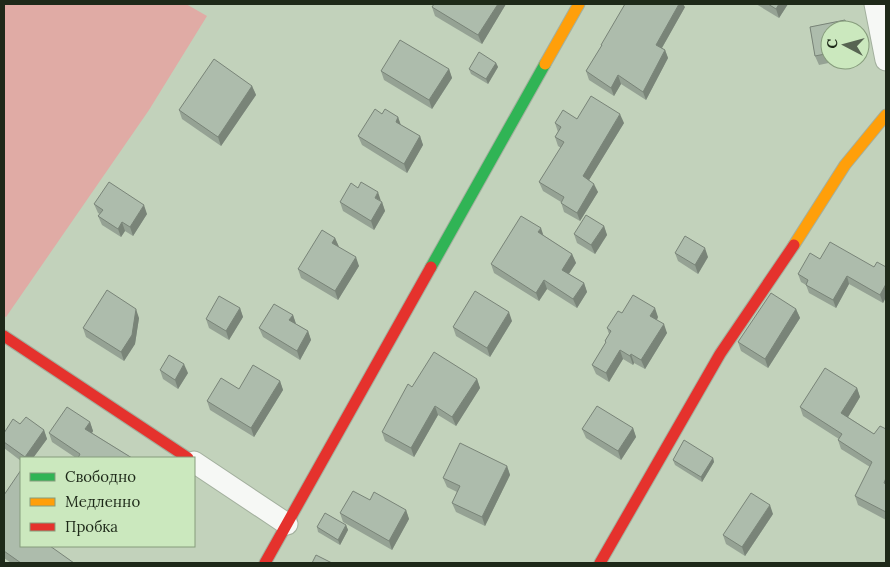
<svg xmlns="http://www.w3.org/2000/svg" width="890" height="567" font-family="Lora,serif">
  <rect width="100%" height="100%" fill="#c2d2bb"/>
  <!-- green -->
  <path fill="#e0aba5" d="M4,4H186L207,16L149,110L6,317L4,316Z"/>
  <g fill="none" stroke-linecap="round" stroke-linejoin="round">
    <defs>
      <g id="street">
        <path d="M875,4L886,60"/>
        <path d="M194,462L287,524"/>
      </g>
      <path id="fast" d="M431,267L545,64"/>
      <g id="slow">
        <path d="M545,64L579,4"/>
        <path d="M794,245L845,165L886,115"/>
      </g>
      <g id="jam">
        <path d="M4,336L188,458"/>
        <path d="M265,563L431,267"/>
        <path d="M600,563L720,354L794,245"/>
      </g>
    </defs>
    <!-- street casing -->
    <use href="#street" stroke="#a3b09e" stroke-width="23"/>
    <!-- fast casing -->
    <use href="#fast" stroke="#a3b09e" stroke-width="13"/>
    <!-- slow casing -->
    <use href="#slow" stroke="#a3b09e" stroke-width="13"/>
    <!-- jam casing -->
    <use href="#jam" stroke="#a3b09e" stroke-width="13"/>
    <!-- street -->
    <use href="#street" stroke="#f6f8f5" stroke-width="21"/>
    <!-- fast -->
    <use href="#fast" stroke="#30b455" stroke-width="11"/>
    <!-- slow -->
    <use href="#slow" stroke="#ff9f0a" stroke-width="11"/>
    <!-- jam -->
    <use href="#jam" stroke="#e5322d" stroke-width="11"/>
  </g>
  <!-- wall -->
  <g fill="#95a294">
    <path d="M506,4L482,44L435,16L432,7Z"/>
    <path d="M756,4H788L779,18Z"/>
    <path d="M685,7L662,48L665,50L668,58L646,100L621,84L614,96L589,80L586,71L602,46L601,45Z"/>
    <path d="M845,20L848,30H830V60H843L819,65L815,56L810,27Z"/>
    <path d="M496,63L498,67L488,84L471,74L469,69Z"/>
    <path d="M449,69L452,78L432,109L384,80L381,71Z"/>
    <path d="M252,86L256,95L221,146L182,119L179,110Z"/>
    <path d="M382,114L398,117L401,125L420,136L423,145L407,173L362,145L358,136Z"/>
    <path d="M577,119L624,123L589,180L598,192L580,221L564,212L561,202L543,191L539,182L561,148L558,146L555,137L558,132L555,123Z"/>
    <path d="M340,202H382L385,211L374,230L343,211Z"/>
    <path d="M94,204L147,214L133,236L125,231L121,237L102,225L98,216L100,214L98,213Z"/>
    <path d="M604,226L607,235L595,254L577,243L574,234Z"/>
    <path d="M543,235L572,254L576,263L569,274L584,283L587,292L577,308L547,289L539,301L494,273L491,264Z"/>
    <path d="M335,238L339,247L359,266L338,300L301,278L298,269Z"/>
    <path d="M675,253L708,257L698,274L678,261Z"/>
    <path d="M820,259L874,267H886V297L883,303L849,284L836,308L809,293L806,285L801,282L798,274Z"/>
    <path d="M240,308L243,317L229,340L209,328L206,319Z"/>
    <path d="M796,309L800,318L768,368L741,351L738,342Z"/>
    <path d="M622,313L658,317L657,320L667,333L645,369L634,363L633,365L623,359L609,382L596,374L592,365L606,343L605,341L609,334L607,328Z"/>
    <path d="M293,315L296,324L308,331L311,340L300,360L263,337L259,328Z"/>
    <path d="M139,318L135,344L124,361L86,337L83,328Z"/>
    <path d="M512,321L490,357L456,336L453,327Z"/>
    <path d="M160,370L188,373L178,389L163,379Z"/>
    <path d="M477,379L480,388L456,426L438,415L414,457L385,441L382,432L412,387Z"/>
    <path d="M280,381L283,390L254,437L210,410L207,401L239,389Z"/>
    <path d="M857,388L860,397L848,417L874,434L886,429V520L858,505L855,496L870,467L841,449L838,440L839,439L803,416L800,407Z"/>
    <path d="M90,422L93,431L92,433L132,458H76L52,442L49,433Z"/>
    <path d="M20,424L44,430L47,439L33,458H21V461L4,448V442Z"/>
    <path d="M633,428L636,437L621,460L586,438L582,429Z"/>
    <path d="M713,458L714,462L702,482L675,465L673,460Z"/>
    <path d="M507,466L510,475L485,526L456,512L452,503L457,492L447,487L443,478Z"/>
    <path d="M4,495L21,546L74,563H11L4,558Z"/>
    <path d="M370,500L406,510L409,519L392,550L343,522L340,513Z"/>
    <path d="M773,514L745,556L726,544L723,535Z"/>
    <path d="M346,525L348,530L340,545L318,532L317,527Z"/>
  </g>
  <!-- shaded-wall -->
  <g fill="#798478">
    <path d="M498,4H506L482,44L478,35Z"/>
    <path d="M679,4H683L685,7L659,53L656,45Z"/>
    <path d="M779,4H788L779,18L776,9Z"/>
    <path d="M665,50L668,58L646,100L643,92Z"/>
    <path d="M496,63L498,67L488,84L486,79Z"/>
    <path d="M449,69L452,78L432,109L429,100Z"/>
    <path d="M618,75L621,84L614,96L611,88Z"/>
    <path d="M252,86L256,95L221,146L218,137Z"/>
    <path d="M620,114L624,123L586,185L583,176Z"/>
    <path d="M398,117L401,126L396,122Z"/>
    <path d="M420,136L423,145L407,173L404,164Z"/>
    <path d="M594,184L598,192L580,221L577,213Z"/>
    <path d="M378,192L381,201L375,198Z"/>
    <path d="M382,202L385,211L374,230L371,221Z"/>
    <path d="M144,205L147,214L133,236L130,227Z"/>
    <path d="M122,222L125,231L121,237L118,229Z"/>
    <path d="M604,226L607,235L595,254L591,245Z"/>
    <path d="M541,228L544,237L538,232Z"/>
    <path d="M335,238L339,247L332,243Z"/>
    <path d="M705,248L708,257L698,274L695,265Z"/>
    <path d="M572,254L576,263L566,278L562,270Z"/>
    <path d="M356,257L359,266L338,300L335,291Z"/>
    <path d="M847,276L849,284L836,308L833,300Z"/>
    <path d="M544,280L547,289L539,301L536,293Z"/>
    <path d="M584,283L587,292L577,308L573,299Z"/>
    <path d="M886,284V297L883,303L880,295Z"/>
    <path d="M240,308L243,317L229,340L226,331Z"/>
    <path d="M655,308L658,317L654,325L650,316Z"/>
    <path d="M136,309L139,318L135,344L124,361L121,352Z"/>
    <path d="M796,309L800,318L768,368L765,359Z"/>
    <path d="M509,312L512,321L490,357L487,348Z"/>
    <path d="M293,315L296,324L292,329L289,320Z"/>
    <path d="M664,324L667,333L645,369L641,360Z"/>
    <path d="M308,331L311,340L300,360L297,351Z"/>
    <path d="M620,350L623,359L609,382L606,373Z"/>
    <path d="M631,354L634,363L633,365L630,356Z"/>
    <path d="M184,364L188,373L178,389L175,380Z"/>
    <path d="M477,379L480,388L456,426L452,417Z"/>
    <path d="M280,381L283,390L254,437L251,428Z"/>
    <path d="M857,388L860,397L845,422L841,413Z"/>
    <path d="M435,406L438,415L414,457L411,448Z"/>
    <path d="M90,422L93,431L89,438L85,429Z"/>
    <path d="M633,428L636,437L621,460L618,451Z"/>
    <path d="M44,430L47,439L33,458H25V457Z"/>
    <path d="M713,458L714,462L702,482L701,477Z"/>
    <path d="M507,466L510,475L485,526L482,517Z"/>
    <path d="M770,505L773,514L745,556L742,547Z"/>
    <path d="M406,510L409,519L392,550L389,541Z"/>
    <path d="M346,525L348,530L340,545L338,540Z"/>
  </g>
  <!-- building -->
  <g fill="#adbcac" stroke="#798478">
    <path d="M434,4H498L478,35L432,7Z"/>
    <path d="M625,4H679L656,45L665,50L643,92L618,75L611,88L586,71L602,45H601Z"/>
    <path d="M768,4H779L776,9Z"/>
    <path d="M845,20L847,30H830V53L815,56L810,27Z"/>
    <path d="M400,40L449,69L429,100L381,71Z"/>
    <path d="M479,52L496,63L486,79L469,69Z"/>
    <path d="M214,59L252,86L218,137L179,110Z"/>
    <path d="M591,96L620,114L583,176L594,184L577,213L561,203L564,197L539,182L564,142L555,137L561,127L555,123L563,110L577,119Z"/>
    <path d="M375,109L382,114L385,109L398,117L396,122L420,136L404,164L358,136Z"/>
    <path d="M109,182L144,205L130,227L122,222L118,229L98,216L103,210L94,204Z"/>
    <path d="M361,182L378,192L375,198L382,202L371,221L340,202L351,183L358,188Z"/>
    <path d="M586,215L604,226L591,245L574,234Z"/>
    <path d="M521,216L541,228L538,232L572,254L562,270L584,283L573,299L544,280L536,293L491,264Z"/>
    <path d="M322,230L335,238L332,243L356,257L335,291L298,269Z"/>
    <path d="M685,236L705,248L695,265L675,253Z"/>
    <path d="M830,242L874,267L877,262L886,267V284L880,295L847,276L833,300L806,285L808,280L798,274L810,253L820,259Z"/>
    <path d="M107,290L136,309L132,335L121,352L83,328Z"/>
    <path d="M475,291L509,312L487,348L453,327Z"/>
    <path d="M771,293L796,309L765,359L738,342Z"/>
    <path d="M633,295L655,308L650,316L664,324L641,360L631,354L630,356L620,350L606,373L592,365L606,342L605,341L611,331L607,328L618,311L622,313Z"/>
    <path d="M219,296L240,308L226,331L206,319Z"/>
    <path d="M274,304L293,315L289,320L308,331L297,351L259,328Z"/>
    <path d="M434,352L477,379L452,417L435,406L411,448L382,432L408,384L412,387Z"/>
    <path d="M169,355L184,364L175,380L160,370Z"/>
    <path d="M253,365L280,381L251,428L207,401L221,378L239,389Z"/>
    <path d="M825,368L857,388L841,413L874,434L880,426L886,429V478L884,483L886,484V512L855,496L872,462L838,440L842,434L800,407Z"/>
    <path d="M597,406L633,428L618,451L582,429Z"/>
    <path d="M67,407L90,422L85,429L132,458H78L80,454L49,433Z"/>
    <path d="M26,417L44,430L25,457L4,442V433L13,419L20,424Z"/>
    <path d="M684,440L713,458L701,477L673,460Z"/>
    <path d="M460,443L507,466L482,517L452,503L460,486L443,478Z"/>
    <path d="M21,470V546H50L74,563H21L4,551V495Z"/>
    <path d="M353,491L370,500L374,492L406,510L389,541L340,513Z"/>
    <path d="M751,493L770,505L742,547L723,535Z"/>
    <path d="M325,513L346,525L338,540L317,527Z"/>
    <path d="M316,555L332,563H312Z"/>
  </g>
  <!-- border -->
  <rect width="890" height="567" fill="none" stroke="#1e2919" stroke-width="10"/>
  <!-- legend -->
  <rect x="20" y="457" width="175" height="90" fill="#cbe8be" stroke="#869c7c"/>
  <rect x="30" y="473" width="25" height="8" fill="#30b455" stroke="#869c7c"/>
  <text x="65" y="482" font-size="15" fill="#1e2919">Свободно</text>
  <rect x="30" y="498" width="25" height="8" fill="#ff9f0a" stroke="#869c7c"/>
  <text x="65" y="507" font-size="15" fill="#1e2919">Медленно</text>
  <rect x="30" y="523" width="25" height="8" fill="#e5322d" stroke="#869c7c"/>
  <text x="65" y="532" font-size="15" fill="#1e2919">Пробка</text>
  <!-- north arrow -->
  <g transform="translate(845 45) rotate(276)"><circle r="24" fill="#cbe8be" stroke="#869c7c"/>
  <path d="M0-4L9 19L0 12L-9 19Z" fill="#576452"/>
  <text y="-8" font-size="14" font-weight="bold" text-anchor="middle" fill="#1e2919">С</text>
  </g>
</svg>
